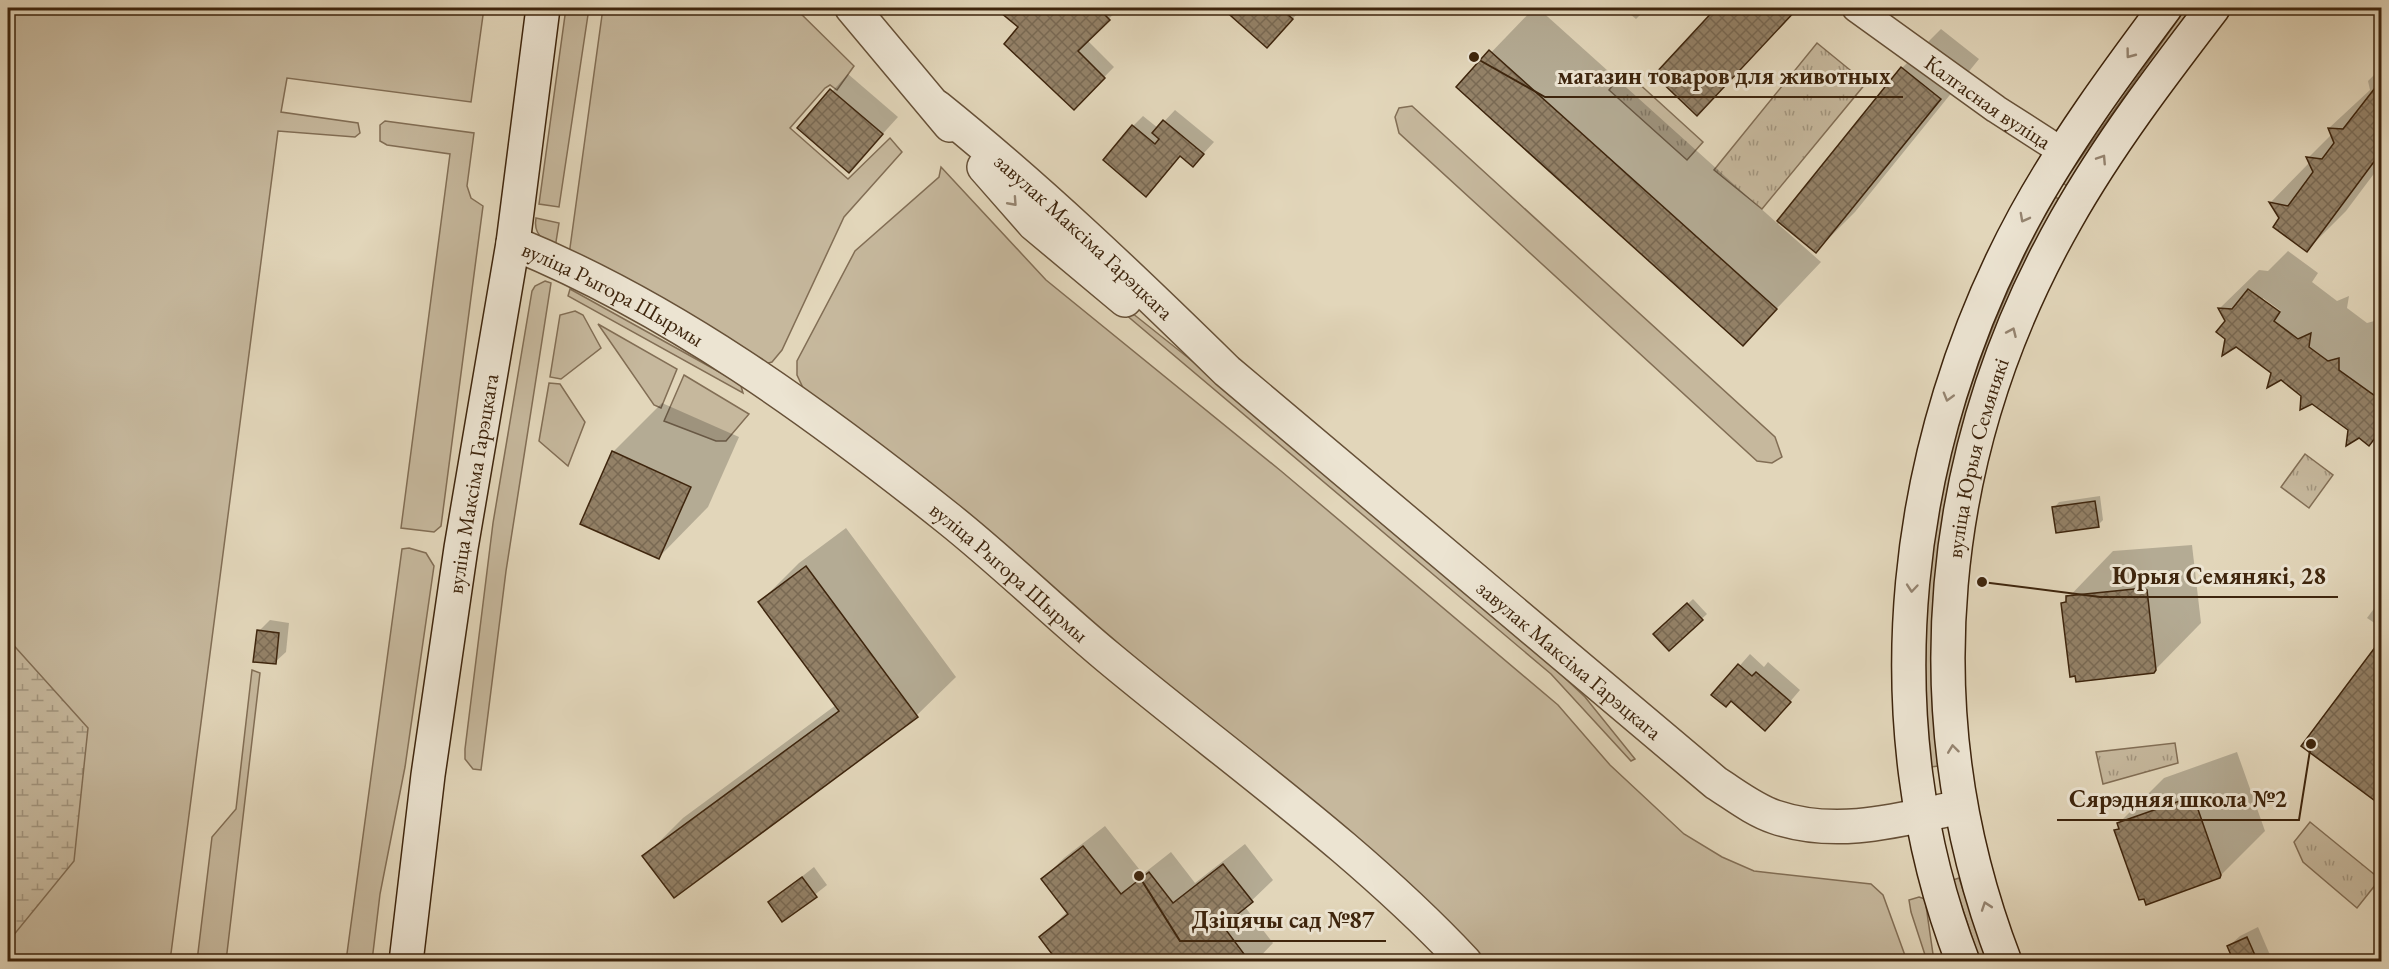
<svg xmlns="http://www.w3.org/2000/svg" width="2389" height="969" font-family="'EB Garamond',serif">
  <defs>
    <pattern id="wetland-marsh" width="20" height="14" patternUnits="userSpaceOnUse" patternTransform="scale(1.5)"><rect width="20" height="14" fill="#c6b89d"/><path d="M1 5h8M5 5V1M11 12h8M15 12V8" fill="none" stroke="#a2957e"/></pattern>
    <pattern id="park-tufts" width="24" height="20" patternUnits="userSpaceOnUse" patternTransform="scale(1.5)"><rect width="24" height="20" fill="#c6b89d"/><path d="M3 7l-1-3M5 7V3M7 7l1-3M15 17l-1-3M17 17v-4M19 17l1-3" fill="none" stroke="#a2957e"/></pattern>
    <pattern id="building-cross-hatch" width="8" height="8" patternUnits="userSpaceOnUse" patternTransform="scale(1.5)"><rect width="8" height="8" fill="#938167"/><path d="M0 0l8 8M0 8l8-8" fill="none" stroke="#796953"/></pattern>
  </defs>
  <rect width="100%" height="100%" fill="#e2d6ba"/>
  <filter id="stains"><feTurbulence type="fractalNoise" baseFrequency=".00333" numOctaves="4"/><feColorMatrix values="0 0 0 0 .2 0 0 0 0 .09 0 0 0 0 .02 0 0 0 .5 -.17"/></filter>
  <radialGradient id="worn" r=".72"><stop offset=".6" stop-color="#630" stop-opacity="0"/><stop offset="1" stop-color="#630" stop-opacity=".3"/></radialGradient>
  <!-- grass -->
  <g fill="#c6b89d" stroke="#826e55" stroke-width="1.5">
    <path d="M8,8H484L471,102L287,78L281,112L358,123L360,133L355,137L278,131L170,961H8Z"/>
    <path d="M566,8H589L559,207L539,204Z"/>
    <path d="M603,8H795L854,66L837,90L830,85L825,88L790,128L848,179L890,138L902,152L844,217L782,350L772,362L765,364L569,255Z"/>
    <path d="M2186,8H2191L2067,186L2063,183Z"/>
    <path d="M1412,106L1775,437L1782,457L1772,463L1757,461L1399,133L1395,117L1399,108Z"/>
    <path d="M385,121L474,133L467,186L471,198L483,206L441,526L434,532L401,528L450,154L387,145L380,141V125Z"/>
    <path d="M941,167L1046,280L1281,471L1558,705L1610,765L1684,834L1722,857L1754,871L1871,884L1883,895L1907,961H1480L805,392L797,375V361L855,251L939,177Z"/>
    <path d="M2055,197L2059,199C1958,376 1913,563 1938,766L1931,767C1929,738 1925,709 1924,680C1919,510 1974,344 2055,197Z"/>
    <path d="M536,218L559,223L555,248C543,241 533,233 536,218Z"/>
    <path d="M545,281L551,283L506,571L481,770L473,769L465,759V749L493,523L532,291L535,286Z"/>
    <path d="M570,289L732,379L741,386L743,393L568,296Z"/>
    <path d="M1117,301L1201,368L1552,666L1585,697L1635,759L1631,761L1551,674L1112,303Z"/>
    <path d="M575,311L583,315L601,348L561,379L550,377L560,315Z"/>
    <path d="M598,324L677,369L661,408L654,405Z"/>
    <path d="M684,375L749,414L726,441H716L664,421Z"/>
    <path d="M549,383L560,384L585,422L568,466L539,441Z"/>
    <path d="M409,548L426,553L434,566L405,767L380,894L372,961H346L402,549Z"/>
    <path d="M252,670L260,673L226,961H197L212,837L236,809Z"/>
    <path d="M1959,878L1987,961H1980L1953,880Z"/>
    <path d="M1919,897L1925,899L1934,961H1927L1911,912L1909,900Z"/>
  </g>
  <!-- wetland -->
  <path fill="url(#wetland-marsh)" stroke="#826e55" stroke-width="1.5" d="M8,639L88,728L74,861L8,942Z"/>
  <!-- park -->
  <g fill="url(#park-tufts)" stroke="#826e55" stroke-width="1.5">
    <path d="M1817,43L1866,83L1762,209L1714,170Z"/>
    <path d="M1625,71L1703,142L1687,160L1609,90Z"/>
    <path d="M2305,454L2333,475L2309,508L2281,487Z"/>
    <path d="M2175,743L2178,763L2103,784L2096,752Z"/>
    <path d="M2310,822L2380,879L2357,908L2303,862L2294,842Z"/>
  </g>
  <!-- shadow -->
  <g fill="#0003" fill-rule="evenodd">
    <path d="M997,8H1117L1119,9L1087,40L1114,67L1074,108L1020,27Z"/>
    <path d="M1244,8H1303L1277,35L1235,17Z"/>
    <path d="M1534,8H1538L1777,223L1902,68L1941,29L1979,59L1855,212L1816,251L1780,222L1778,224L1821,262L1743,344L1458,87Z"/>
    <path d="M1623,8H1647L1636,19Z"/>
    <path d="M1718,8H1796L1697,114L1656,75Z"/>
    <path d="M2000,8H2011L2006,13Z"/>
    <path d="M2382,67V163L2346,211L2307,250L2271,202L2310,162L2308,158L2332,134L2329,128L2370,90L2368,81Z"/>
    <path d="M848,74L898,117L849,171L799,128Z"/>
    <path d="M1175,110L1214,142L1203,154L1181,155L1146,195L1133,126L1143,116L1158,128Z"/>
    <path d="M2288,251L2318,273L2312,282L2337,301L2349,296L2347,308L2367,323L2378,320L2377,330L2382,334V431L2369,444L2227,338L2226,321L2220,308L2259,270L2268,271ZM2263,298L2281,311L2279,314L2263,302Z"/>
    <path d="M662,403L739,437L708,507L659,557L613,452Z"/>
    <path d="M2100,496L2103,520L2098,525L2054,508L2059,502Z"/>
    <path d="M846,528L956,677L917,715L674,896L644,857L683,818L836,705L760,602L799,563Z"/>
    <path d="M2192,545L2201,623L2153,672L2063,603L2113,551Z"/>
    <path d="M2382,598V628L2367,618Z"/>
    <path d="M1693,599L1707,614L1669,649L1656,634Z"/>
    <path d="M270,620L289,623L286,652L275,662L259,631Z"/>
    <path d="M1750,654L1764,667L1768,662L1800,690L1776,718L1714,695Z"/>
    <path d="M2237,752L2265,831L2219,877L2116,831L2120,827L2118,824L2164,778Z"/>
    <path d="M1105,826L1143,874L1171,852L1195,883L1245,844L1273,880L1245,907L1273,943L1255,962H1086L1041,937L1068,911L1043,879L1064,858Z"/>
    <path d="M814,867L827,885L783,920L770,902Z"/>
    <path d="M2258,927L2270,955L2263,962H2236L2229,946L2240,936Z"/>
    <path d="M2319,956L2324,962H2308Z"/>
  </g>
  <!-- building -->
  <g fill="url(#building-cross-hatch)" stroke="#3e250d" stroke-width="1.5">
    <path d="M995,8H1098L1110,20L1078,51L1105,78L1074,110L1004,44L1018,27Z"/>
    <path d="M1222,8H1280L1293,19L1267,48Z"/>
    <path d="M1716,8H1798L1697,116L1654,75Z"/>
    <path d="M1489,50L1777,309L1743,346L1456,87Z"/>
    <path d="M1901,67L1941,99L1816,253L1777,221Z"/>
    <path d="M2382,79V151L2307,252L2273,227L2279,218L2269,202L2288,206L2313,172L2306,157L2322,159L2334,143L2328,128L2343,129Z"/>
    <path d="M830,89L883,134L849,173L797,128Z"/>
    <path d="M1163,120L1204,154L1193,167L1180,156L1146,197L1103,160L1132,125L1155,144L1159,139L1152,133Z"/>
    <path d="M2248,289L2280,312L2274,321L2298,339L2311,333L2309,347L2328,361L2339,358V370L2382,401V429L2369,446L2359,438L2346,446L2348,430L2312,404L2300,410L2301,396L2281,380L2267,388L2271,373L2236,347L2222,356L2225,339L2216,332L2225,321L2218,308L2232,309Z"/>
    <path d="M612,451L691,487L659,559L580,524Z"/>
    <path d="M2095,501L2099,527L2056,533L2052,507Z"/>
    <path d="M806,566L918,717L674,898L642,856L839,711L758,602Z"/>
    <path d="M2144,588L2147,590L2156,670L2154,673L2076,682L2075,676L2070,677L2061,603L2066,602V596Z"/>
    <path d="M1687,603L1703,620L1669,651L1653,634Z"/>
    <path d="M257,630L279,633L276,664L253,662Z"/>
    <path d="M2382,638V806L2301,746Z"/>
    <path d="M1738,664L1752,676L1756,672L1791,702L1765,731L1731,701L1726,707L1711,695Z"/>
    <path d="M2191,797L2194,798L2221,875L2220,878L2146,905L2144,899L2139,900L2114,830L2119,829L2117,823Z"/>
    <path d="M1083,846L1121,894L1149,872L1173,903L1223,864L1253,902L1223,926L1250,962H1058L1039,937L1068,914L1041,879Z"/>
    <path d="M802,877L817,897L782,922L768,902Z"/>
    <path d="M2247,937L2258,962H2234L2227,946Z"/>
  </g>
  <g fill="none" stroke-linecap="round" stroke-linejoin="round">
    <defs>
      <g id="minor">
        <path id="s1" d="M1856,8L1996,109L2063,152"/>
      </g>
      <g id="tertiary">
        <path d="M852,8L950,125"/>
        <path id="s2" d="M937,107C1039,189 1134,280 1227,371L1716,783C1735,795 1754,810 1775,817C1837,838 1899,820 1960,807"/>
        <path d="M984,167L1034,224L1125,300"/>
        <path id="s3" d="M513,243C672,308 815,412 949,519C1004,563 1054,612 1108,657C1228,757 1357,847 1465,962"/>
      </g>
      <g id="secondary">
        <path id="s4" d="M406,962L428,775L461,548L513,243L543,8"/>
        <path d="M1963,962C1869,719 1902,442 2025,216C2065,143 2115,75 2165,8"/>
        <path id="s5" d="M2005,962C1910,715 1936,449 2066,220C2109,144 2161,76 2213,8"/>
      </g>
    </defs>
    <!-- minor casing -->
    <use href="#minor" stroke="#675138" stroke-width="30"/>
    <!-- tertiary casing -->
    <use href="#tertiary" stroke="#675138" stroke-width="36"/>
    <!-- secondary casing -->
    <use href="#secondary" stroke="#3e250d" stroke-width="36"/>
    <!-- minor -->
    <use href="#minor" stroke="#ece4d2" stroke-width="27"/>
    <!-- tertiary -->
    <use href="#tertiary" stroke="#ece4d2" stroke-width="33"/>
    <!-- secondary -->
    <use href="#secondary" stroke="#ece4d2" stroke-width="33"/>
  </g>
  <!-- one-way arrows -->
  <defs><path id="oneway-chevron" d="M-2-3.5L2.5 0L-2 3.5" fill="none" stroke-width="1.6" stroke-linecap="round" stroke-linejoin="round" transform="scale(1.5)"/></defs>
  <g stroke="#958470">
    <use href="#oneway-chevron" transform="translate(2130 54) rotate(127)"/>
    <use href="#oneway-chevron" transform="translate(2102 159) rotate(-57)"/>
    <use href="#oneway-chevron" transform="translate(1013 202) rotate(48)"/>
    <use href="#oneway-chevron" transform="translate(2024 218) rotate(118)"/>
    <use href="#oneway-chevron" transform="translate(2012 332) rotate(-66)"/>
    <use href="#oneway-chevron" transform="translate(1948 397) rotate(106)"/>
    <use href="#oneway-chevron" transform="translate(1912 588) rotate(95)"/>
    <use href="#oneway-chevron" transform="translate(1953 749) rotate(-97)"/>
    <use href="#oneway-chevron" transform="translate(1986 906) rotate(-109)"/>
  </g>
  <g text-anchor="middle" stroke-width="6" stroke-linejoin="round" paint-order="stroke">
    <!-- street labels -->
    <g font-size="22" fill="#3e250d" stroke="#ece4d2">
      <text dy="8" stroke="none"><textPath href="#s1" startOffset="162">Калгасная вуліца</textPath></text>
      <text dy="8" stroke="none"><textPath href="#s2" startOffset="196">завулак Максіма Гарэцкага</textPath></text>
      <text dy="8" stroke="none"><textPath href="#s3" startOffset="112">вуліца Рыгора Шырмы</textPath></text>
      <text dy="8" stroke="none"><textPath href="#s5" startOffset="514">вуліца Юрыя Семянякі</textPath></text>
      <text dy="8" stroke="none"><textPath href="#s4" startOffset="483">вуліца Максіма Гарэцкага</textPath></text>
      <text dy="8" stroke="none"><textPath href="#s3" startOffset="598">вуліца Рыгора Шырмы</textPath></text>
      <text dy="8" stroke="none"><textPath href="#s2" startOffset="840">завулак Максіма Гарэцкага</textPath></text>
    </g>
  </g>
  <!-- callouts -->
  <path fill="none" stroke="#3e250d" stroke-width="2" d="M1474 57L1545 97H1903M1982 582L2100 597H2338M2311 744L2299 820H2057M1139 876L1180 941H1386"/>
  <g fill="#3e250d" stroke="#ece4d2" stroke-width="2">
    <circle cx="1474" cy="57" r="6"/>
    <circle cx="1982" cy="582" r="6"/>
    <circle cx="2311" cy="744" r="6"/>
    <circle cx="1139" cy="876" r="6"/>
  </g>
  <g font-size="24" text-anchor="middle" font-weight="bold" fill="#3e250d" stroke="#ece4d2" stroke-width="6" stroke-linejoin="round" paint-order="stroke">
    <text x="1724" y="84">магазин товаров для животных</text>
    <text x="2219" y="584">Юрыя Семянякі, 28</text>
    <text x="2178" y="807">Сярэдняя школа №2</text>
    <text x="1283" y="928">Дзіцячы сад №87</text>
  </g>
  <!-- margin -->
  <rect width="2389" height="969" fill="none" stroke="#e2d6ba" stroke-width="30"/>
  <rect x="9" y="9" width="2371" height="951" fill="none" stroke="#3e250d" stroke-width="3"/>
  <rect x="15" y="15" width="2359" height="939" fill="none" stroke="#3e250d" stroke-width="1.5"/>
  <rect width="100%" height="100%" filter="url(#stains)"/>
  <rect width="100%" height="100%" fill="url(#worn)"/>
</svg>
